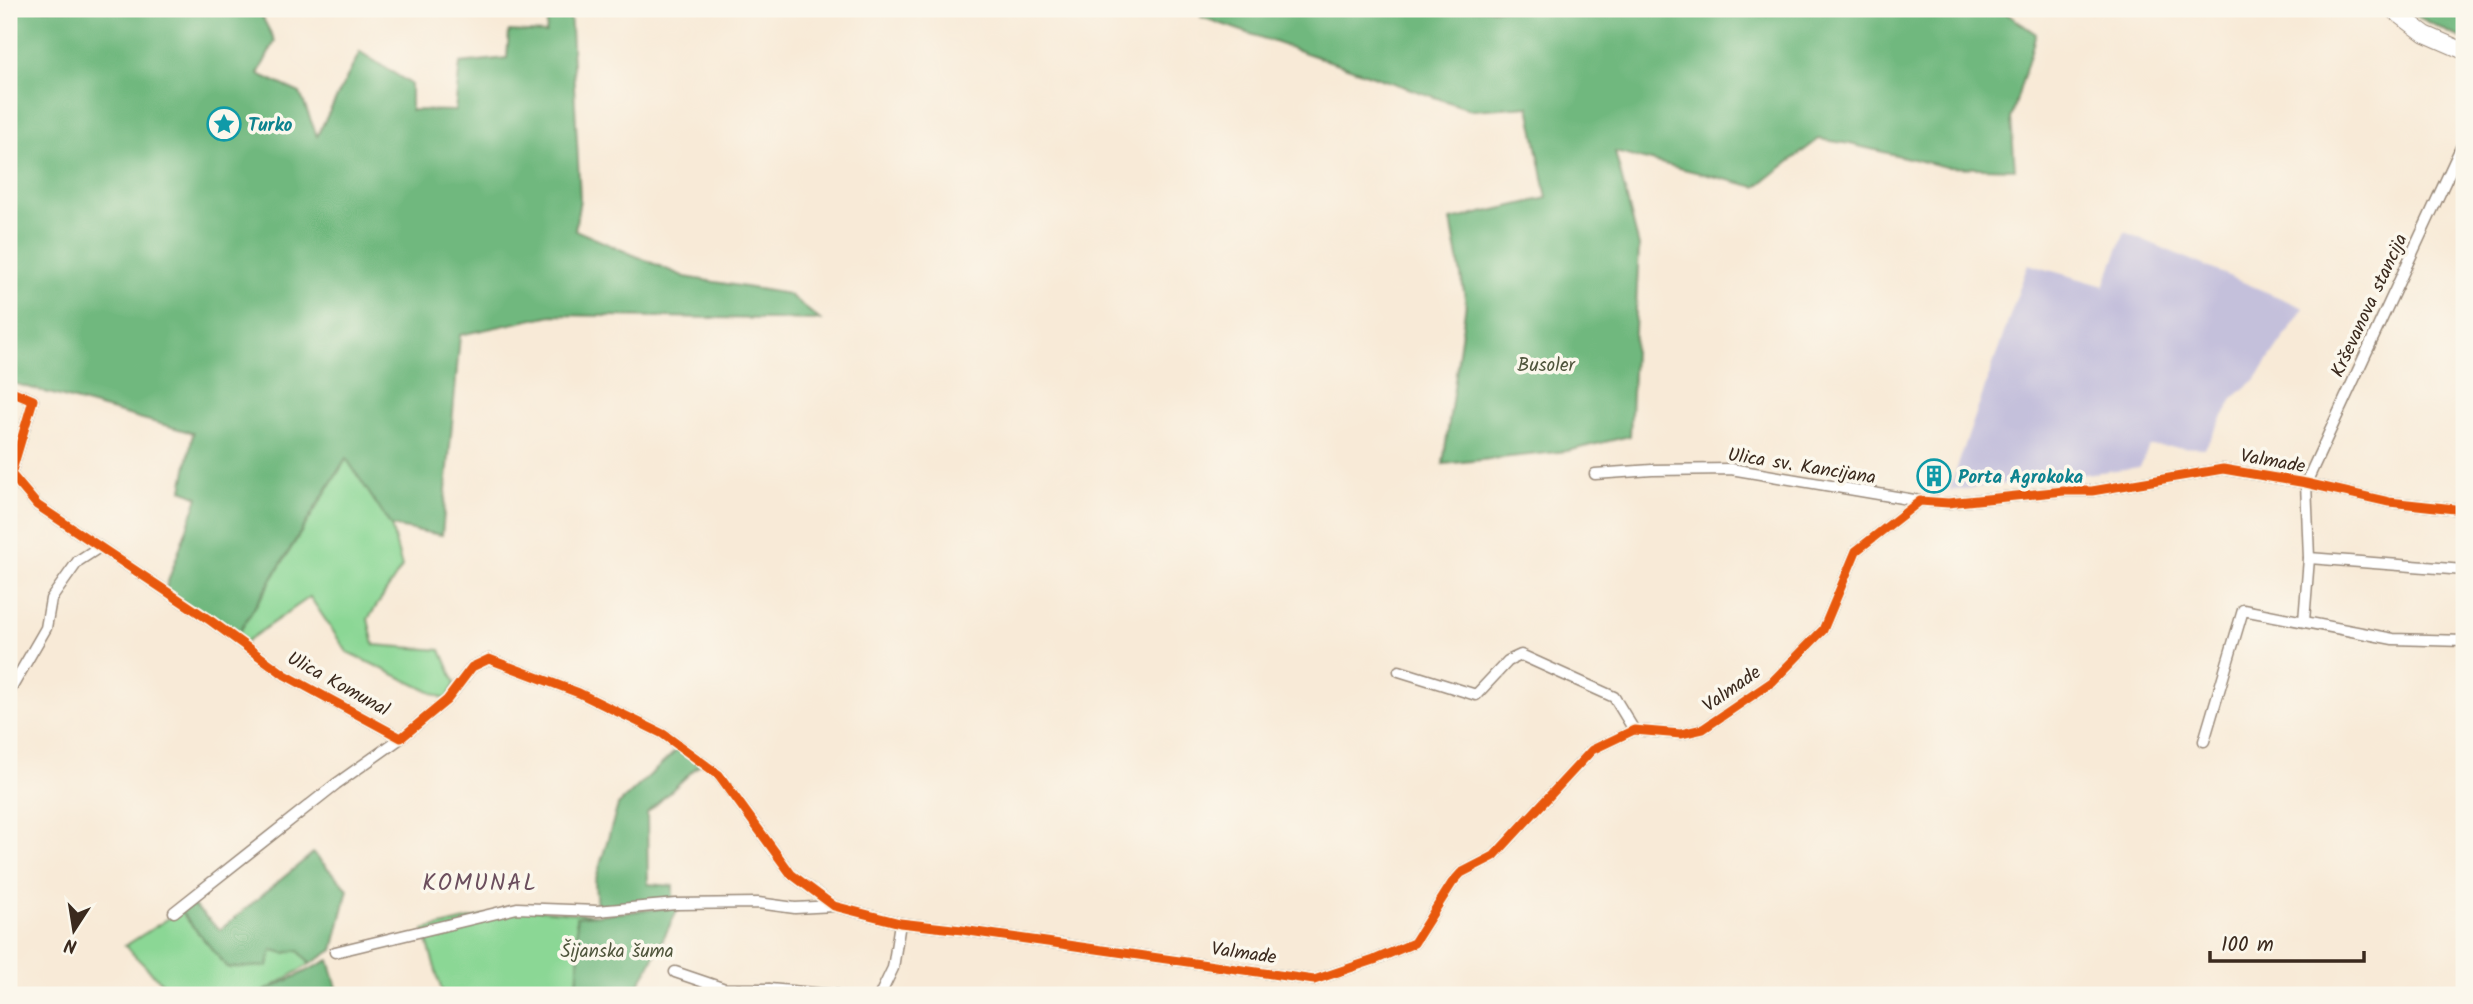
<svg xmlns="http://www.w3.org/2000/svg" width="2473" height="1004" font-family="Kalam,sans-serif">
  <rect width="100%" height="100%" fill="#fbf7ec"/>
  <filter id="ink" filterUnits="userSpaceOnUse"><feTurbulence type="fractalNoise" baseFrequency=".0143" numOctaves="2"/><feDisplacementMap in="SourceGraphic" scale="14" xChannelSelector="R" yChannelSelector="G"/><feConvolveMatrix kernelMatrix="1 2 1 2 8 2 1 2 1" color-interpolation-filters="sRGB"/></filter>
  <filter id="wash" filterUnits="userSpaceOnUse"><feTurbulence type="fractalNoise" baseFrequency=".00686" numOctaves="4" result="noise"/><feDisplacementMap in="SourceGraphic" scale="28" xChannelSelector="R" yChannelSelector="G"/><feGaussianBlur stdDeviation="1.57" result="paint"/><feColorMatrix in="noise" values="0 0 0 0 0 0 0 0 0 0 0 0 0 0 0 0 0 1.4 0 .05"/><feComposite in="paint" operator="in"/></filter>
  <g filter="url(#wash)">
    <rect width="100%" height="100%" fill="#f8ead7"/>
    <!-- industrial -->
    <path fill="#c4c0db" d="M2125,232L2304,308L2255,380L2234,397L2205,448L2149,446L2140,467L1949,491L2028,264L2104,286Z"/>
    <!-- green -->
    <g fill="#8bd795" stroke="#63805a" stroke-width="2">
      <path d="M347,458L391,526L402,567L368,619L374,645L441,650L455,683L447,700L347,652L310,597L241,645L235,639Z"/>
      <path d="M517,908L597,915L576,918L579,948L577,995H443L424,930Z"/>
      <path d="M180,911L228,968L272,950L285,953L298,950L310,964L258,995H174L125,946Z"/>
    </g>
    <!-- forest -->
    <g fill="#70b87e" stroke="#56714e" stroke-width="2">
      <path d="M9,9H258L275,41L258,74L300,93L317,136L360,52L411,84V110L455,111L460,63L507,58L509,31L546,33L549,9H570L580,199L575,230L685,277L788,294L820,320L552,315L460,335L442,535L391,526L346,458L235,639L165,590L198,497L182,490L193,433L9,382Z"/>
      <path d="M1204,9H2000L2036,34L2011,119L2015,169L1946,167L1850,144L1819,139L1756,187L1615,152L1639,246L1630,436L1567,451L1443,464L1466,303L1451,220L1547,198L1529,106L1472,110L1201,17Z"/>
      <path d="M2403,9H2464V39L2450,33Z"/>
      <path d="M680,747L700,764L647,813L648,884L673,886V899L597,911L595,882L618,805Z"/>
      <path d="M313,853L348,889L333,950L310,964L298,950L285,953L272,950L268,966L228,968L180,911L193,905L220,930Z"/>
      <path d="M679,907L647,971L632,995H577L579,948L576,917Z"/>
      <path d="M329,960L339,995H257Z"/>
    </g>
  </g>
  <g filter="url(#ink)">
    <g fill="none" stroke-linecap="round" stroke-linejoin="round">
      <defs>
        <g id="minor">
          <path d="M9,390L33,400L11,474L37,505L211,621L285,675L401,738L447,700L472,667L489,659L579,693L663,734L719,775L791,874L834,906L900,923L962,930L1314,980L1374,960L1414,943L1452,883L1461,873L1494,856L1592,750L1634,730L1681,734L1703,729L1772,682L1823,630L1856,551L1920,501L1948,503L2064,491H2092L2223,469L2306,483L2389,502L2464,510"/>
          <path d="M1595,474L1652,470L1731,469L1920,501"/>
          <path d="M2309,558L2464,570"/>
          <path d="M2304,621L2309,558L2306,483L2464,141"/>
          <path d="M1399,671L1476,695L1508,661L1521,655L1614,697L1634,730"/>
          <path d="M9,692L46,628L51,599L78,561L98,548"/>
          <path d="M2204,741L2243,610L2393,639L2464,641"/>
          <path d="M174,912L336,784L401,738"/>
          <path d="M335,952L517,908L597,911L676,904L758,903L795,908L834,906"/>
          <path d="M675,972L725,989H769"/>
          <path d="M766,993L769,989L837,995"/>
          <path d="M880,995L893,968L900,923"/>
        </g>
        <path id="secondary" d="M2392,9L2425,34L2464,51"/>
      </defs>
      <!-- minor casing -->
      <use href="#minor" stroke="#9a8a7a" stroke-width="13"/>
      <!-- secondary casing -->
      <use href="#secondary" stroke="#9a8a7a" stroke-width="18"/>
      <!-- minor -->
      <use href="#minor" stroke="#fff" stroke-width="10"/>
      <!-- secondary -->
      <use href="#secondary" stroke="#fff" stroke-width="16"/>
      <defs>
        <path id="cycleway" d="M9,390L33,400L11,474L37,505L211,621L285,675L401,738L447,700L472,667L489,659L579,693L663,734L719,775L791,874L834,906L900,923L962,930L1314,980L1374,960L1414,943L1452,883L1461,873L1494,856L1592,750L1634,730L1681,734L1703,729L1772,682L1823,630L1856,551L1920,501L1948,503L2064,491H2092L2223,469L2306,483L2389,502L2464,510"/>
      </defs>
      <!-- cycleway casing -->
      <use href="#cycleway" stroke="#fbf7ec" stroke-width="13"/>
      <!-- cycleway -->
      <use href="#cycleway" stroke="#e8590c" stroke-width="9"/>
    </g>
  </g>
  <!-- icons -->
  <defs>
    <symbol id="sight-ring" viewBox="-11 -11 22 22"><circle r="9.5" fill="#fbf7ec" stroke="#0f9aa8" stroke-width="1.5"/><path d="M0-6L1.8-2.2L6-1.7L2.9 1.2L3.7 5.4L0 3.3L-3.7 5.4L-2.9 1.2L-6-1.7L-1.8-2.2Z" fill="#0f9aa8"/></symbol>
    <symbol id="building-ring" viewBox="-11 -11 22 22"><circle r="9.5" fill="#fbf7ec" stroke="#0f9aa8" stroke-width="1.5"/><path d="M-4-6H4V6H1V3H-1V6H-4ZM-2.5-4.3h1.7v1.8h-1.7ZM.8-4.3h1.7v1.8H.8ZM-2.5-1h1.7V.8h-1.7ZM.8-1h1.7V.8H.8Z" fill="#0f9aa8"/></symbol>
  </defs>
  <g fill-rule="evenodd">
    <use href="#sight-ring" x="205" y="105" width="38" height="38"/>
    <use href="#building-ring" x="1915" y="457" width="38" height="38"/>
  </g>
  <g text-anchor="middle" stroke-width="7" stroke-linejoin="round" paint-order="stroke">
    <!-- culture labels -->
    <g font-size="19" font-weight="bold" fill="#0d838f" stroke="#fbf7ec" text-anchor="start">
      <text x="248" y="131">Turko</text>
      <text x="1958" y="483">Porta Agrokoka</text>
    </g>
    <!-- street labels -->
    <g font-size="19" fill="#3b2a1e" stroke="#fbf7ec">
      <text transform="translate(2368 305) rotate(-65)" y="7">Krševanova stancija</text>
      <text transform="translate(2273 460) rotate(10)" y="7">Valmade</text>
      <text transform="translate(1802 465) rotate(9)" y="7">Ulica sv. Kancijana</text>
      <text transform="translate(339 683) rotate(29)" y="7">Ulica Komunal</text>
      <text transform="translate(1731 688) rotate(-35)" y="7">Valmade</text>
      <text transform="translate(1244 952) rotate(8)" y="7">Valmade</text>
    </g>
    <!-- park labels -->
    <g font-size="19" fill="#4f553c" stroke="#fbf7ec">
      <text x="1546" y="371">Busoler</text>
      <text x="617" y="957">Šijanska šuma</text>
    </g>
    <!-- quarter labels -->
    <g font-size="23" letter-spacing="2" fill="#6c4f5e" stroke="#fbf7ec">
      <text x="480" y="890">KOMUNAL</text>
    </g>
  </g>
  <!-- margin -->
  <rect width="2473" height="1004" fill="none" stroke="#fbf7ec" stroke-width="35"/>
  <!-- north arrow -->
  <g transform="translate(74 930) rotate(192)" stroke="#fbf7ec" stroke-width="5" paint-order="stroke">
  <path d="M0-5L12 26L0 18L-12 26Z" fill="#3b2a1e"/>
  <text y="-10" font-size="19" font-weight="bold" text-anchor="middle" fill="#3b2a1e">N</text>
  </g>
  <!-- scale -->
  <path d="M2210 951v10h154v-10" fill="none" stroke="#3b2a1e" stroke-width="3.5"/>
  <text x="2221" y="951" font-size="21" fill="#3b2a1e" stroke="#fbf7ec" stroke-width="5" paint-order="stroke">100 m</text>
</svg>
